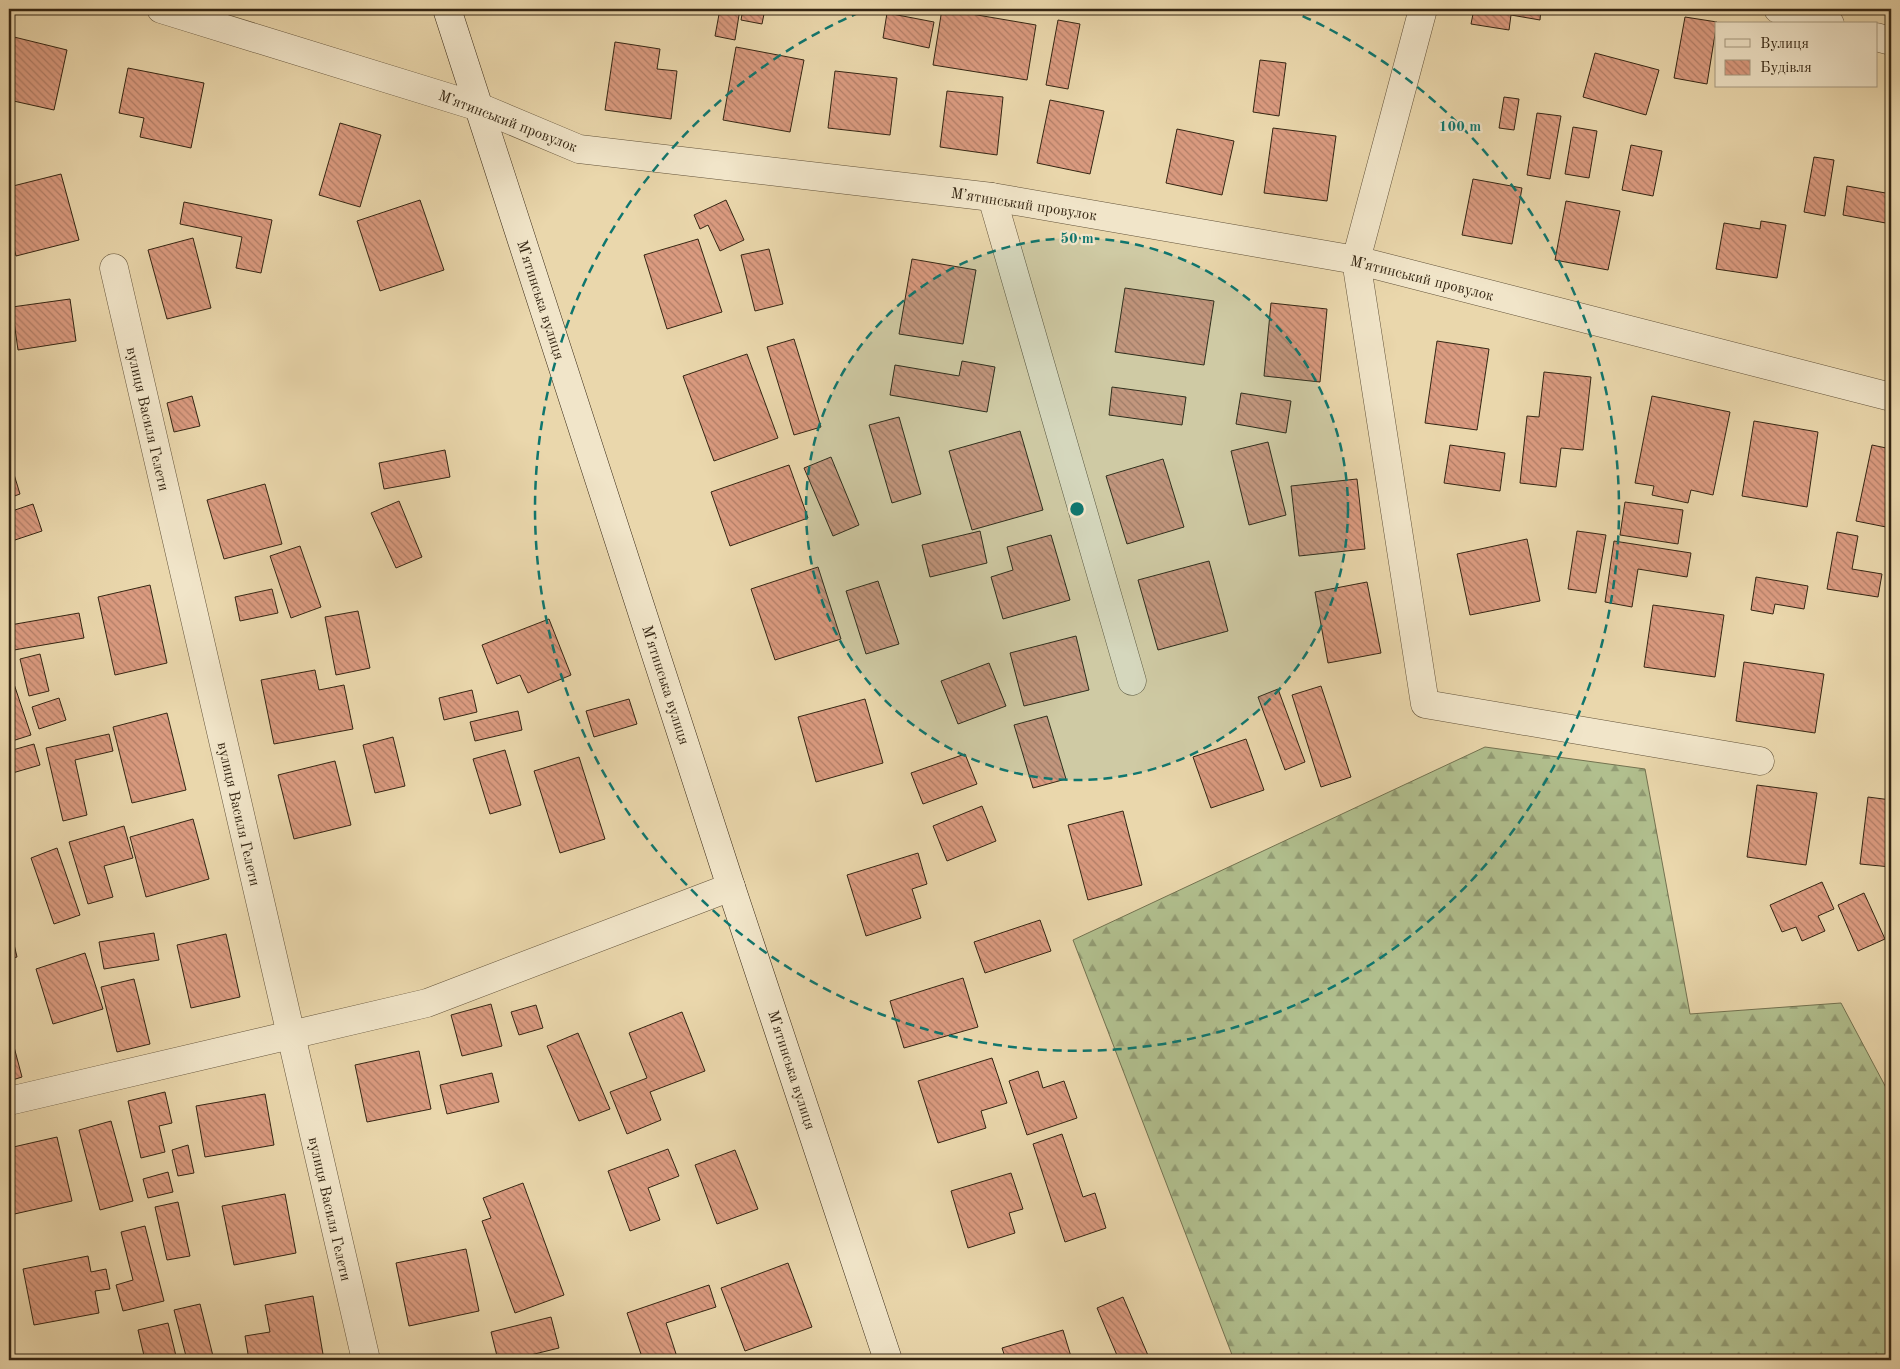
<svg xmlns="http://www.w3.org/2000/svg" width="1900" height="1369" font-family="'Old Standard TT',serif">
  <defs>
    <pattern id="forest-firs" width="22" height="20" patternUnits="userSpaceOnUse" patternTransform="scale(1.25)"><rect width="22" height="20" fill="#b1bf8e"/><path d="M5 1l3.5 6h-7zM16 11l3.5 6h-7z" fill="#919b73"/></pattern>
    <pattern id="building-back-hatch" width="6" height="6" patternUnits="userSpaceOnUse" patternTransform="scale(1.25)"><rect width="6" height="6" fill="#db9b80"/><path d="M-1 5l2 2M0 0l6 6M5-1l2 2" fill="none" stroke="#b27e68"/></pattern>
  </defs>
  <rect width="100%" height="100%" fill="#ead7ac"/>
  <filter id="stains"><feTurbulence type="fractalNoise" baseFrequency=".004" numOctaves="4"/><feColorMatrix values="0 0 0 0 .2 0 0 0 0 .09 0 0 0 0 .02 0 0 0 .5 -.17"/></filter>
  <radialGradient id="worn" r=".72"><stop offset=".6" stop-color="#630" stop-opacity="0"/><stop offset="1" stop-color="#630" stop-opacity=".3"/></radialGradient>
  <!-- forest -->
  <path fill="url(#forest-firs)" stroke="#737250" d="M1485,747L1645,769L1690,1014L1841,1003L1891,1097V1360H1234L1073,940Z"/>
  <!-- building -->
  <g fill="url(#building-back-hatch)" stroke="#352613">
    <path d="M720,9H740L735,40L715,36Z"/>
    <path d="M743,9H765L762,24L741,20Z"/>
    <path d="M942,9L1036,25L1027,80L933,65Z"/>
    <path d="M1474,9H1541L1540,20L1511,15L1509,30L1471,24Z"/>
    <path d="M887,13L934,22L929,48L883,38Z"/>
    <path d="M1685,17L1717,22L1707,84L1674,78Z"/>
    <path d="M1058,20L1080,24L1068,89L1046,85Z"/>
    <path d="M14,37L67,50L54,110L9,100V61Z"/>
    <path d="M615,42L660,49L657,69L677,71L671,119L605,110Z"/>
    <path d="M736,47L804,60L790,132L723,120Z"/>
    <path d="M1595,53L1659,70L1646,115L1583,97Z"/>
    <path d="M1260,60L1286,63L1279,116L1253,112Z"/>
    <path d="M128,68L204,83L191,148L140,137L144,118L119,113Z"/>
    <path d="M835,71L897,78L890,135L828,128Z"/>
    <path d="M947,91L1003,97L997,155L940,147Z"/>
    <path d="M1504,97L1519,99L1514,130L1499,128Z"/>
    <path d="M1050,100L1104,111L1090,174L1037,163Z"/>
    <path d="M1537,113L1561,116L1550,179L1527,175Z"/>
    <path d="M340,123L381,135L360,207L319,195Z"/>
    <path d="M1573,127L1597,131L1589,178L1565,174Z"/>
    <path d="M1273,128L1336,136L1327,201L1264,193Z"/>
    <path d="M1177,129L1234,141L1222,195L1166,183Z"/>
    <path d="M1631,145L1662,151L1653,196L1622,190Z"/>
    <path d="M1814,157L1834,160L1825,216L1804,212Z"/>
    <path d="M61,174L79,240L16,256L9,227V187Z"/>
    <path d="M1473,179L1522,188L1512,244L1462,235Z"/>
    <path d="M1847,186L1891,194V224L1843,215Z"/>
    <path d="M420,200L444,270L380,291L357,221Z"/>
    <path d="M726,200L744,240L720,251L708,225L700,229L694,215Z"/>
    <path d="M1566,201L1620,211L1608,270L1555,260Z"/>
    <path d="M184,202L272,220L261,273L236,268L242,237L180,224Z"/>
    <path d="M1761,221L1786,225L1777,278L1716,269L1724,223L1760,229Z"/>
    <path d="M193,238L211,308L167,319L148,250Z"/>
    <path d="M698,239L722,312L667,329L644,255Z"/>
    <path d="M769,249L783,304L755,311L741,255Z"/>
    <path d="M912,259L976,270L963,344L899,334Z"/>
    <path d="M1125,288L1214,301L1204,365L1115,352Z"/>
    <path d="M70,299L76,341L18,350L12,307Z"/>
    <path d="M1271,303L1327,309L1320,382L1264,376Z"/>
    <path d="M794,339L821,427L794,435L767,347Z"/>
    <path d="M1437,341L1489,349L1477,430L1425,423Z"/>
    <path d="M747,354L778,438L714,461L683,376Z"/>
    <path d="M962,361L995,367L987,412L890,395L895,365L959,376Z"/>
    <path d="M1544,372L1591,377L1583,450L1561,448L1556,487L1520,483L1527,416L1539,417Z"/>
    <path d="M1112,387L1186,397L1182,425L1109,415Z"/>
    <path d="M1241,393L1291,401L1286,433L1236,424Z"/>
    <path d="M192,396L200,426L174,432L167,403Z"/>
    <path d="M1652,396L1730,412L1713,495L1691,490L1688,503L1652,495L1654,486L1635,483Z"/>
    <path d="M899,417L921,494L892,503L869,425Z"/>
    <path d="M1754,421L1818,432L1807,507L1742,496Z"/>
    <path d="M1020,431L1043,510L972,530L949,451Z"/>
    <path d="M1268,442L1286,515L1249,525L1231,451Z"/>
    <path d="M1450,445L1505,453L1500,491L1444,483Z"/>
    <path d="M1872,445L1891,449V528L1856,521Z"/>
    <path d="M445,450L450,477L384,489L379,463Z"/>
    <path d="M831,457L859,525L833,536L804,468Z"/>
    <path d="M9,458L20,494L9,498Z"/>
    <path d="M1163,459L1184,527L1127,544L1106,476Z"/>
    <path d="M789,465L808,518L730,546L711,492Z"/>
    <path d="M1357,479L1365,549L1299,556L1291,486Z"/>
    <path d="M265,484L282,544L224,559L207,500Z"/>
    <path d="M399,501L422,557L396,568L371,513Z"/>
    <path d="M1625,502L1683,510L1678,544L1620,535Z"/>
    <path d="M33,504L42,531L9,542V512Z"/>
    <path d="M980,531L987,563L930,577L922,545Z"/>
    <path d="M1577,531L1606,535L1596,593L1568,589Z"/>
    <path d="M1837,532L1858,536L1852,569L1882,574L1878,597L1827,589Z"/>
    <path d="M1051,535L1070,600L1003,619L991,577L1013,570L1007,547Z"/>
    <path d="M1527,539L1540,601L1470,615L1457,554Z"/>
    <path d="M1614,541L1691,553L1687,577L1638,569L1632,607L1605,602Z"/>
    <path d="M300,546L321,607L291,618L270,556Z"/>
    <path d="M1209,561L1228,631L1158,650L1138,580Z"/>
    <path d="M818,567L841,639L775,660L751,589Z"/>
    <path d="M1756,577L1808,586L1804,609L1775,604L1773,614L1751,610Z"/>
    <path d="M878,581L899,644L866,654L846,591Z"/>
    <path d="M1367,582L1381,653L1328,663L1315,592Z"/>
    <path d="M150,585L167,663L115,675L98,597Z"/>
    <path d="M272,589L278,613L240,621L235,597Z"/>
    <path d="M1653,605L1724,615L1715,677L1644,667Z"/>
    <path d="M358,611L370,668L336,675L325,617Z"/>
    <path d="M79,613L84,638L14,650L10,625Z"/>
    <path d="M549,619L571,675L528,693L520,675L497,684L482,645Z"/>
    <path d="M1076,636L1089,690L1024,706L1010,653Z"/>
    <path d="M40,654L49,691L29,696L20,659Z"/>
    <path d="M1744,662L1824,674L1815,733L1736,721Z"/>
    <path d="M989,663L1006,706L958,724L941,681Z"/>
    <path d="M9,669L31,735L9,742Z"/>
    <path d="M315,670L319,690L344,685L353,729L274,744L261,680Z"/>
    <path d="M1321,686L1351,777L1321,787L1292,695Z"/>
    <path d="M1278,689L1305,762L1285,770L1258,697Z"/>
    <path d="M472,690L477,712L444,720L439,698Z"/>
    <path d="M59,698L66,720L39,729L32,707Z"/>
    <path d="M629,699L637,724L594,737L586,711Z"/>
    <path d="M865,699L883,763L816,782L798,717Z"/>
    <path d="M518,711L522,730L475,741L470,722Z"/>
    <path d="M167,713L186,790L132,803L113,727Z"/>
    <path d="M1047,716L1066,779L1033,788L1014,725Z"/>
    <path d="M109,734L113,751L75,760L87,815L63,821L46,748Z"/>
    <path d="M393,737L405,786L375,793L363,745Z"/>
    <path d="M1246,739L1264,790L1211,808L1193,757Z"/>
    <path d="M34,744L40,765L9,774V751Z"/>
    <path d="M505,750L521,805L490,814L473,759Z"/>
    <path d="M965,754L977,784L923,804L911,773Z"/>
    <path d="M579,757L605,839L560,853L534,771Z"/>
    <path d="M335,761L351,825L294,839L278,775Z"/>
    <path d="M1757,785L1817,793L1806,865L1747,857Z"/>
    <path d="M1868,797L1891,800V867L1860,864Z"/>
    <path d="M982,806L996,841L947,861L933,826Z"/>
    <path d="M1123,811L1142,885L1088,900L1068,825Z"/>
    <path d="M193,819L209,879L146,897L130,837Z"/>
    <path d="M124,826L133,858L104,866L113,897L88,904L69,842Z"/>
    <path d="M57,848L80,915L54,924L31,858Z"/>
    <path d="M918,853L927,884L912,889L921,918L866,936L847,875Z"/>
    <path d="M1822,882L1834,909L1818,916L1825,931L1802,941L1796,927L1782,932L1770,905Z"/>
    <path d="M1864,893L1885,939L1858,951L1838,905Z"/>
    <path d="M1040,920L1051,951L985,973L974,942Z"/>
    <path d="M9,923L17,957L9,959Z"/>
    <path d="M154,933L159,960L104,969L99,942Z"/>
    <path d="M226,934L240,997L191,1008L177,945Z"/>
    <path d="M85,953L103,1009L53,1024L36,969Z"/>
    <path d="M963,978L978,1027L904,1048L890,1001Z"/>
    <path d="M134,979L150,1044L117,1052L101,987Z"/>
    <path d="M491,1004L502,1046L462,1056L451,1015Z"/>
    <path d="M536,1005L543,1028L519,1035L511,1012Z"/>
    <path d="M682,1012L705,1071L650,1092L661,1120L627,1134L610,1092L647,1078L629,1033Z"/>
    <path d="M9,1028L22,1077L9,1081Z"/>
    <path d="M578,1033L610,1109L579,1121L547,1046Z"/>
    <path d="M419,1051L431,1109L367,1122L355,1065Z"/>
    <path d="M992,1058L1007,1103L981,1111L986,1128L938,1143L918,1081Z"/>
    <path d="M1038,1071L1043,1088L1064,1081L1077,1118L1027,1135L1009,1081Z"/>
    <path d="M492,1073L499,1102L447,1114L440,1085Z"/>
    <path d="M165,1092L172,1123L159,1126L165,1152L141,1158L128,1101Z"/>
    <path d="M265,1094L274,1145L205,1157L196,1106Z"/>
    <path d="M111,1121L133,1201L100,1210L79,1130Z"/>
    <path d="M1062,1134L1083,1197L1095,1193L1106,1228L1065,1242L1033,1144Z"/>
    <path d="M57,1137L72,1201L10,1215L9,1148Z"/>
    <path d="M188,1145L194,1173L178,1176L172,1150Z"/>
    <path d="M668,1149L679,1176L648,1188L660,1220L630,1231L608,1171Z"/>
    <path d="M735,1150L758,1209L717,1224L695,1165Z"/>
    <path d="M168,1172L173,1192L148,1198L143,1179Z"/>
    <path d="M1011,1173L1023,1209L1009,1213L1015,1233L968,1248L951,1191Z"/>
    <path d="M523,1183L564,1295L515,1313L482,1221L491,1218L483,1198Z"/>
    <path d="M285,1194L296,1253L234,1265L222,1206Z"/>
    <path d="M178,1202L190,1256L167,1260L155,1207Z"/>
    <path d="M145,1226L164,1301L123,1311L116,1285L133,1280L121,1232Z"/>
    <path d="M466,1249L479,1311L409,1326L396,1263Z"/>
    <path d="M88,1256L91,1272L106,1269L110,1289L95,1291L99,1313L34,1325L23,1269Z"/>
    <path d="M788,1263L812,1327L745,1351L721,1288Z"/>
    <path d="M709,1285L716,1307L666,1323L678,1360H643L627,1313Z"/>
    <path d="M313,1296L324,1360H249L245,1336L270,1332L265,1305Z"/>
    <path d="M1123,1297L1150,1360H1119L1097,1308Z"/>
    <path d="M200,1304L213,1356L187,1360L174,1310Z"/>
    <path d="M551,1317L559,1348L510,1360H498L491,1332Z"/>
    <path d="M168,1323L177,1360H145L138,1330Z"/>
    <path d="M1063,1330L1072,1360H1006L1002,1348Z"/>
  </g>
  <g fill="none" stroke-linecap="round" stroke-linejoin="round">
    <defs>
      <g id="street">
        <path d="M161,9L479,107L579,149L992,197L1356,260L1891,397"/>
        <path d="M1423,9L1356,260L1425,704L1760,761"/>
        <path d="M1778,9L1830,24"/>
        <path d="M1876,37L1891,41"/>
        <path d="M992,197L1132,681"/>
        <path d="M114,268L366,1360"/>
        <path d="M9,1101L427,1003L731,887"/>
      </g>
      <path id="secondary" d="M447,9L731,887L888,1360"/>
    </defs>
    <!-- street casing -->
    <use href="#street" stroke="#625239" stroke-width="29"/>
    <!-- secondary casing -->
    <use href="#secondary" stroke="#352613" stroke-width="29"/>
    <!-- street -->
    <use href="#street" stroke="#f1e5c9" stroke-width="28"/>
    <!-- secondary -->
    <use href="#secondary" stroke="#f1e5c9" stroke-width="28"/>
  </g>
  <!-- distance rings -->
  <circle cx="1077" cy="509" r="271" fill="#0f766e" fill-opacity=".12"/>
  <g fill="none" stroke="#0f766e" stroke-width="2.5" stroke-dasharray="9 6">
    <circle cx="1077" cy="509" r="271"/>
    <path d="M1289 10A542 542 0 1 1 865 10"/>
  </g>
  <g text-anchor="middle" stroke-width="4.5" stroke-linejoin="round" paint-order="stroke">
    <!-- street labels -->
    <g font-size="15" fill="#352613" stroke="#f1e5c9">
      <text transform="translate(508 121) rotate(21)" y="5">Мʼятинський провулок</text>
      <text transform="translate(1024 204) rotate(9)" y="5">Мʼятинський провулок</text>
      <text transform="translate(1422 278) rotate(14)" y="5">Мʼятинський провулок</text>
      <text transform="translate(541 300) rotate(72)" y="5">Мʼятинська вулиця</text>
      <text transform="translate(148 419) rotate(77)" y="5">вулиця Василя Гелети</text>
      <text transform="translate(666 685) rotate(72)" y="5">Мʼятинська вулиця</text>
      <text transform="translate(239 814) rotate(77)" y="5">вулиця Василя Гелети</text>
      <text transform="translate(792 1070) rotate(72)" y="5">Мʼятинська вулиця</text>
      <text transform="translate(330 1209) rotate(77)" y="5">вулиця Василя Гелети</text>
    </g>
  </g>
  <circle cx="1077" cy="509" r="8" fill="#0f766e" stroke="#f1e5c9" stroke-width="2.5"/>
  <g font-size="15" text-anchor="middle" font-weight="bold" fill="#0f766e" stroke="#f1e5c9" stroke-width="4.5" stroke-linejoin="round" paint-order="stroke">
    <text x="1460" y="131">100 m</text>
    <text x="1077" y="243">50 m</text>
  </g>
  <!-- margin -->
  <rect width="1900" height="1369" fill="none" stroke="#ead7ac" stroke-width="30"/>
  <rect x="10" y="10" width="1880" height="1349" fill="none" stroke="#352613" stroke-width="2.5"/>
  <rect x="15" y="15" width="1870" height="1339" fill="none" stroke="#352613"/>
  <!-- legend -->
  <rect x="1715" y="22" width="162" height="65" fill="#f1e5c9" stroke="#a69980"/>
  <rect x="1725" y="39" width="25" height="8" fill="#f1e5c9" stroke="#a69980"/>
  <text x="1760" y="48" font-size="15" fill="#352613">Вулиця</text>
  <rect x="1725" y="60" width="25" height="15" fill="url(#building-back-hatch)" stroke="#a69980"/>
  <text x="1760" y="72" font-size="15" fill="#352613">Будівля</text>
  <rect width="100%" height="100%" filter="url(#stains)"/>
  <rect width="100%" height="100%" fill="url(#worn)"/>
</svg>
